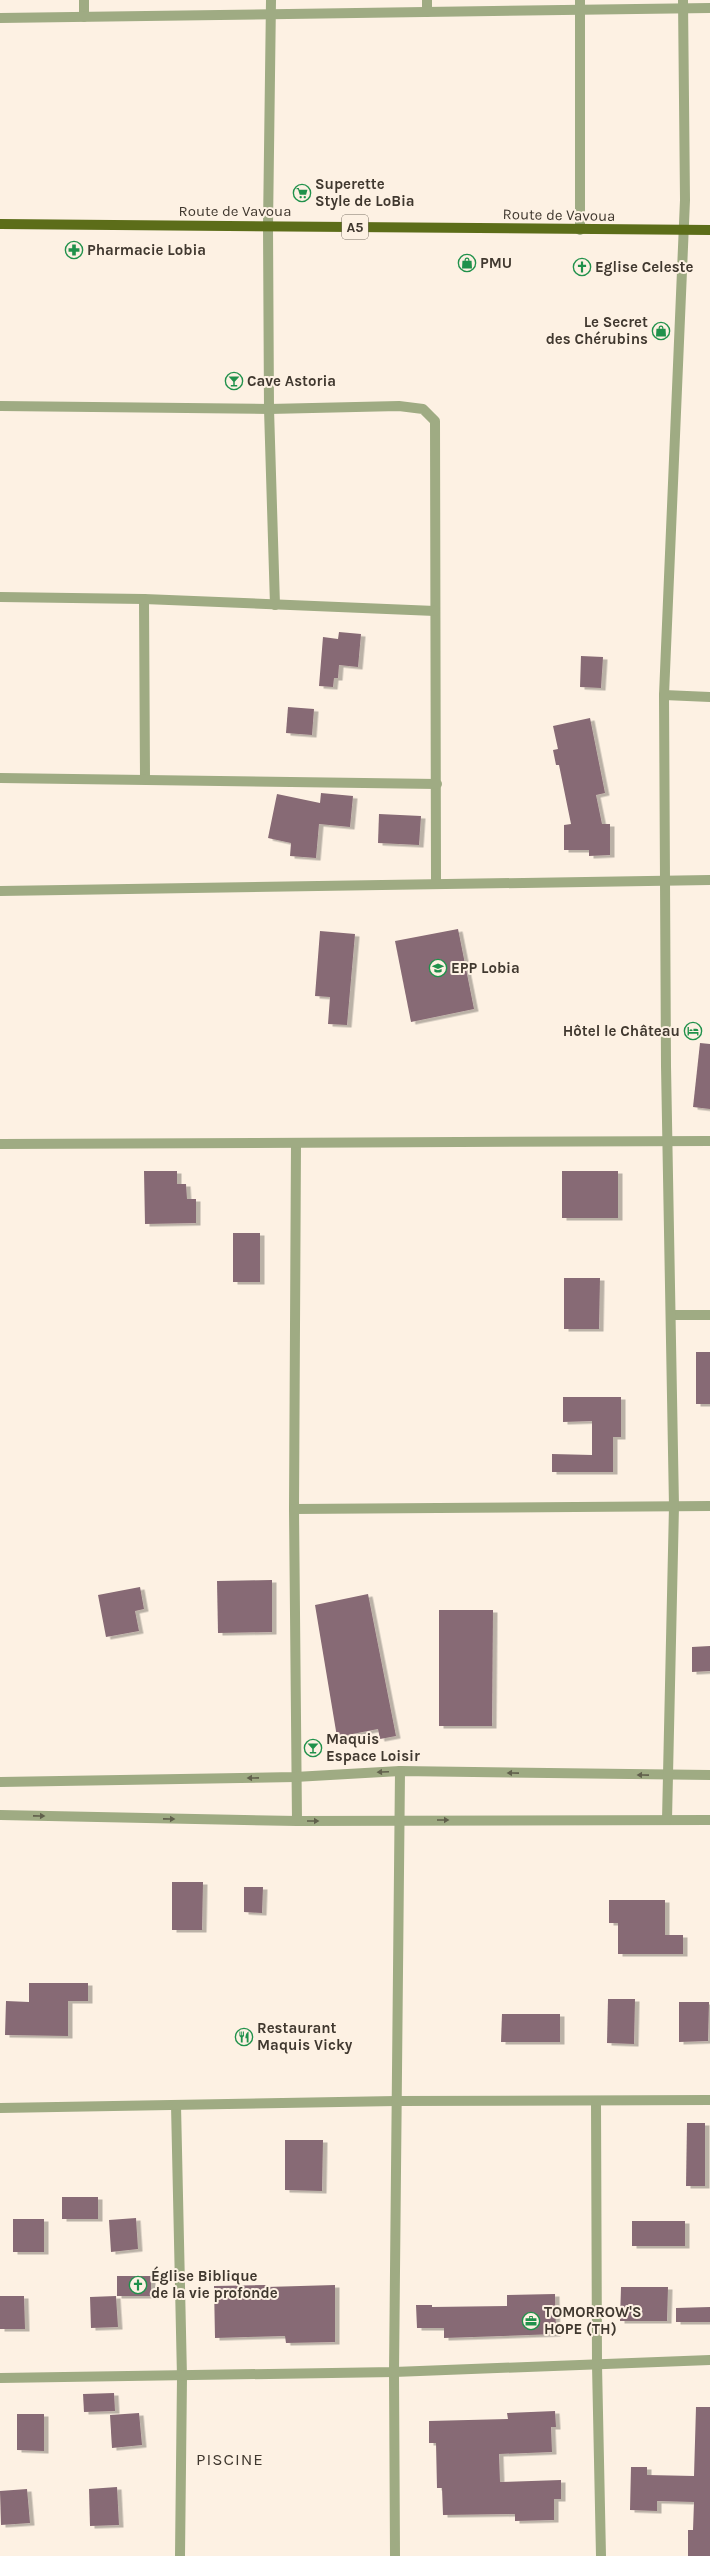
<svg xmlns="http://www.w3.org/2000/svg" width="710" height="2556" font-family="Karla,sans-serif">
  <defs>
    <filter id="shadow"><feDropShadow dx="4.5" dy="2.5" stdDeviation="0" flood-color="#0004"/></filter>
  </defs>
  <rect width="100%" height="100%" fill="#fdf1e3"/>
  <!-- building -->
  <g fill="#876a74" filter="url(#shadow)">
    <path d="M339,632L361,634L358,667L339,665L338,678H334L333,687L319,686L323,637L338,639Z"/>
    <path d="M581,656L603,657L601,688L580,687Z"/>
    <path d="M288,707L314,709L312,735L286,733Z"/>
    <path d="M590,718L605,793L596,795L602,824H610V855L589,856V850H564V825L571,824L559,765H556L553,750L558,749L553,726Z"/>
    <path d="M321,793L353,796L350,827L319,824L316,858L290,856L291,843L268,838L277,794L320,803Z"/>
    <path d="M379,814L421,816L419,845L378,843Z"/>
    <path d="M458,929L474,1009L411,1022L395,941Z"/>
    <path d="M320,931L355,934L347,1025L328,1024L330,997L315,996Z"/>
    <path d="M700,1043L710,1044V1109L693,1107Z"/>
    <path d="M144,1171H177V1184H186L187,1199H196V1223L145,1224Z"/>
    <rect x="562" y="1171" width="56" height="47"/>
    <rect x="233" y="1233" width="27" height="49"/>
    <path d="M564,1278H600L599,1329H564Z"/>
    <rect x="696" y="1352" width="14" height="52"/>
    <path d="M563,1397H621V1437H613V1472H552V1454L592,1455V1421L563,1422Z"/>
    <path d="M272,1580V1632L218,1633L217,1581Z"/>
    <path d="M140,1587L144,1609L135,1611L139,1631L106,1637L98,1595Z"/>
    <path d="M368,1594L396,1736L380,1739L378,1729L337,1737L315,1605Z"/>
    <path d="M439,1610H493L492,1726H439Z"/>
    <path d="M710,1646V1671L692,1672V1647Z"/>
    <path d="M172,1882H203L202,1930H172Z"/>
    <path d="M244,1887H263L262,1913L244,1912Z"/>
    <path d="M609,1900H665V1935H683V1954H618V1923H609Z"/>
    <path d="M29,1983H88V2001H68V2036L5,2035L6,2001L29,2002Z"/>
    <path d="M608,1999H635L634,2044L607,2043Z"/>
    <path d="M679,2002H709L708,2041L679,2042Z"/>
    <path d="M502,2014H560V2042H501Z"/>
    <path d="M687,2123H705V2186H686Z"/>
    <path d="M285,2140H323L322,2191L285,2190Z"/>
    <rect x="62" y="2197" width="36" height="22"/>
    <path d="M136,2218L138,2249L111,2252L109,2220Z"/>
    <rect x="13" y="2219" width="31" height="33"/>
    <rect x="632" y="2221" width="53" height="25"/>
    <rect x="117" y="2276" width="34" height="20"/>
    <path d="M266,2285V2287L335,2285V2342L286,2343L285,2336L215,2338L214,2286Z"/>
    <path d="M621,2287H668L667,2321H620Z"/>
    <path d="M555,2294L556,2334L444,2338V2328H417L416,2305H432V2307L507,2306V2295Z"/>
    <path d="M0,2296H24L25,2329H0Z"/>
    <path d="M116,2296L118,2327L91,2328L90,2297Z"/>
    <path d="M710,2307V2322H676V2308Z"/>
    <path d="M114,2393L115,2411L84,2412L83,2394Z"/>
    <path d="M696,2407H710V2556H688V2530H693L694,2502L657,2501V2511L630,2510L631,2467H647V2475L694,2476Z"/>
    <path d="M555,2411L556,2427H551L552,2452L499,2454L500,2482L561,2480V2499H554V2520L515,2521V2514L443,2515L442,2488H437L436,2443H429V2421L508,2419L507,2413Z"/>
    <path d="M139,2413L142,2445L112,2448L110,2415Z"/>
    <path d="M17,2414H44V2451L17,2450Z"/>
    <path d="M117,2487L119,2525L90,2526L89,2489Z"/>
    <path d="M27,2489L30,2523L1,2525L0,2491Z"/>
  </g>
  <g fill="none" stroke-linecap="round" stroke-linejoin="round">
    <!-- minor -->
    <g stroke="#9fab83" stroke-width="10">
      <path d="M84,0V17"/>
      <path d="M271,0L268,226L269,409L275,605"/>
      <path d="M427,12V0"/>
      <path d="M0,18L710,8"/>
      <path d="M580,230V0"/>
      <path d="M0,406L269,409L399,406L423,409L435,421L436,883"/>
      <path d="M0,597L144,599L435,611"/>
      <path d="M144,599L145,778"/>
      <path d="M664,695L710,697"/>
      <path d="M0,778L437,784"/>
      <path d="M0,891L710,880"/>
      <path d="M296,1143L294,1509L297,1821"/>
      <path d="M0,1144L710,1141"/>
      <path d="M672,1315H710"/>
      <path d="M294,1509L710,1506"/>
      <path d="M0,1782L295,1777L400,1771L710,1775"/>
      <path d="M0,1815L297,1821L710,1820"/>
      <path d="M667,1820L674,1506L666,1066L664,695L685,200L683,0"/>
      <path d="M596,2101L597,2365L601,2556"/>
      <path d="M176,2105L182,2377L180,2556"/>
      <path d="M0,2108L396,2101L710,2100"/>
      <path d="M0,2378L394,2372L710,2360"/>
      <path d="M395,2556L394,2372L400,1771"/>
    </g>
    <!-- primary -->
    <path stroke="#5c6d19" stroke-width="10" d="M0,224L710,230"/>
  </g>
  <!-- one-way arrows -->
  <defs><path id="oneway-solid" d="M-6-.8H1V-3.2L6.5 0L1 3.2V.8H-6Z"/></defs>
  <g fill="#61604c">
    <use href="#oneway-solid" transform="translate(383 1772) rotate(177)"/>
    <use href="#oneway-solid" transform="translate(513 1773) rotate(-179)"/>
    <use href="#oneway-solid" transform="translate(643 1775) rotate(-179)"/>
    <use href="#oneway-solid" transform="translate(253 1778) rotate(179)"/>
    <use href="#oneway-solid" transform="translate(39 1816) rotate(1)"/>
    <use href="#oneway-solid" transform="translate(169 1819) rotate(1)"/>
    <use href="#oneway-solid" transform="translate(443 1820)"/>
    <use href="#oneway-solid" transform="translate(313 1821)"/>
  </g>
  <!-- icons -->
  <defs>
    <symbol id="supermarket-ring" viewBox="-11 -11 22 22"><circle r="9.5" fill="#fdf1e3" stroke="#20914b" stroke-width="1.5"/><path d="M-6-5.5h2.5l.6 2H6L4.5 2H-2.5L-4.4-4H-6ZM-1.5 3.2a1.3 1.3 0 1 0 .1 0ZM3 3.2a1.3 1.3 0 1 0 .1 0Z" fill="#20914b"/></symbol>
    <symbol id="pharmacy-ring" viewBox="-11 -11 22 22"><circle r="9.5" fill="#fdf1e3" stroke="#20914b" stroke-width="1.5"/><path d="M-2-6h4v4h4v4h-4v4h-4v-4h-4v-4h4Z" fill="#20914b"/></symbol>
    <symbol id="shop-ring" viewBox="-11 -11 22 22"><circle r="9.5" fill="#fdf1e3" stroke="#20914b" stroke-width="1.5"/><path d="M-5-2.5h2.3a2.7 3.5 0 0 1 5.4 0H5L5.5 6h-11ZM-1.5-2.5h3a1.5 2.3 0 0 0-3 0Z" fill="#20914b"/></symbol>
    <symbol id="church-ring" viewBox="-11 -11 22 22"><circle r="9.5" fill="#fdf1e3" stroke="#20914b" stroke-width="1.5"/><path d="M-1.2-6h2.4v3.5h3.3v2.4h-3.3V6h-2.4V-.1h-3.3v-2.4h3.3Z" fill="#20914b"/></symbol>
    <symbol id="bar-ring" viewBox="-11 -11 22 22"><circle r="9.5" fill="#fdf1e3" stroke="#20914b" stroke-width="1.5"/><path d="M-6-5H6L.8 .8V4.5H3.5V6h-7V4.5H-.8V.8Z" fill="#20914b"/></symbol>
    <symbol id="school-ring" viewBox="-11 -11 22 22"><circle r="9.5" fill="#fdf1e3" stroke="#20914b" stroke-width="1.5"/><path d="M0-5L7-2L0 1L-7-2ZM-4 1L0 2.5L4 1V4Q0 6-4 4Z" fill="#20914b"/></symbol>
    <symbol id="hotel-ring" viewBox="-11 -11 22 22"><circle r="9.5" fill="#fdf1e3" stroke="#20914b" stroke-width="1.5"/><path d="M-6-4.5h1.5V1H6V5H4.5V3h-9V5H-6ZM-4 0a1.8 1.8 0 1 1 3.6 0ZM.5 0V-2.5h3Q6-2.5 6 0Z" fill="#20914b"/></symbol>
    <symbol id="restaurant-ring" viewBox="-11 -11 22 22"><circle r="9.5" fill="#fdf1e3" stroke="#20914b" stroke-width="1.5"/><path d="M-5-6h1v4h1v-4h1v4h1v-4h1v5L-1.5 .5V6h-2V.5L-5-1ZM5-6V6H3V1.5H1.5Q1.5-4 5-6Z" fill="#20914b"/></symbol>
    <symbol id="office-ring" viewBox="-11 -11 22 22"><circle r="9.5" fill="#fdf1e3" stroke="#20914b" stroke-width="1.5"/><path d="M-6-3h4V-5.5h4V-3h4V5H-6ZM-1-4.5V-3h2v-1.5ZM-6 0V1H6V0Z" fill="#20914b"/></symbol>
  </defs>
  <g fill-rule="evenodd">
    <use href="#supermarket-ring" x="292" y="183" width="20" height="20"/>
    <use href="#pharmacy-ring" x="64" y="240" width="20" height="20"/>
    <use href="#shop-ring" x="457" y="253" width="20" height="20"/>
    <use href="#church-ring" x="572" y="257" width="20" height="20"/>
    <use href="#shop-ring" x="651" y="321" width="20" height="20"/>
    <use href="#bar-ring" x="224" y="371" width="20" height="20"/>
    <use href="#school-ring" x="428" y="958" width="20" height="20"/>
    <use href="#hotel-ring" x="683" y="1021" width="20" height="20"/>
    <use href="#bar-ring" x="303" y="1738" width="20" height="20"/>
    <use href="#restaurant-ring" x="234" y="2027" width="20" height="20"/>
    <use href="#church-ring" x="128" y="2275" width="20" height="20"/>
    <use href="#office-ring" x="521" y="2311" width="20" height="20"/>
  </g>
  <g text-anchor="middle" stroke-width="4" stroke-linejoin="round" paint-order="stroke">
    <!-- shield labels -->
    <rect fill="#fdf1e3" stroke="#797065" stroke-width="1" x="342" y="215" width="26" height="24" rx="3"/>
    <g font-size="14" font-weight="bold" fill="#40382f">
      <text x="355" y="232">A5</text>
    </g>
    <!-- poi labels -->
    <g font-size="15" font-weight="bold" fill="#40382f" stroke="#fdf1e3" text-anchor="start">
      <text x="315" y="189">Superette<tspan x="315" dy="17">Style de LoBia</tspan></text>
      <text x="87" y="255">Pharmacie Lobia</text>
      <text x="480" y="268">PMU</text>
      <text x="595" y="272">Eglise Celeste</text>
      <text x="648" y="327" text-anchor="end">Le Secret<tspan x="648" dy="17">des Chérubins</tspan></text>
      <text x="247" y="386">Cave Astoria</text>
      <text x="451" y="973">EPP Lobia</text>
      <text x="680" y="1036" text-anchor="end">Hôtel le Château</text>
      <text x="326" y="1744">Maquis<tspan x="326" dy="17">Espace Loisir</tspan></text>
      <text x="257" y="2033">Restaurant<tspan x="257" dy="17">Maquis Vicky</tspan></text>
      <text x="151" y="2281">Église Biblique<tspan x="151" dy="17">de la vie profonde</tspan></text>
      <text x="544" y="2317">TOMORROW'S<tspan x="544" dy="17">HOPE (TH)</tspan></text>
    </g>
    <!-- street labels -->
    <g font-size="15" fill="#40382f" stroke="#fdf1e3">
      <text x="235" y="216">Route de Vavoua</text>
      <text transform="translate(559 215) rotate(1)" y="5">Route de Vavoua</text>
    </g>
    <!-- quarter labels -->
    <g font-size="17" letter-spacing="1" fill="#40382f" stroke="#fdf1e3">
      <text x="230" y="2465">PISCINE</text>
    </g>
  </g>
</svg>
